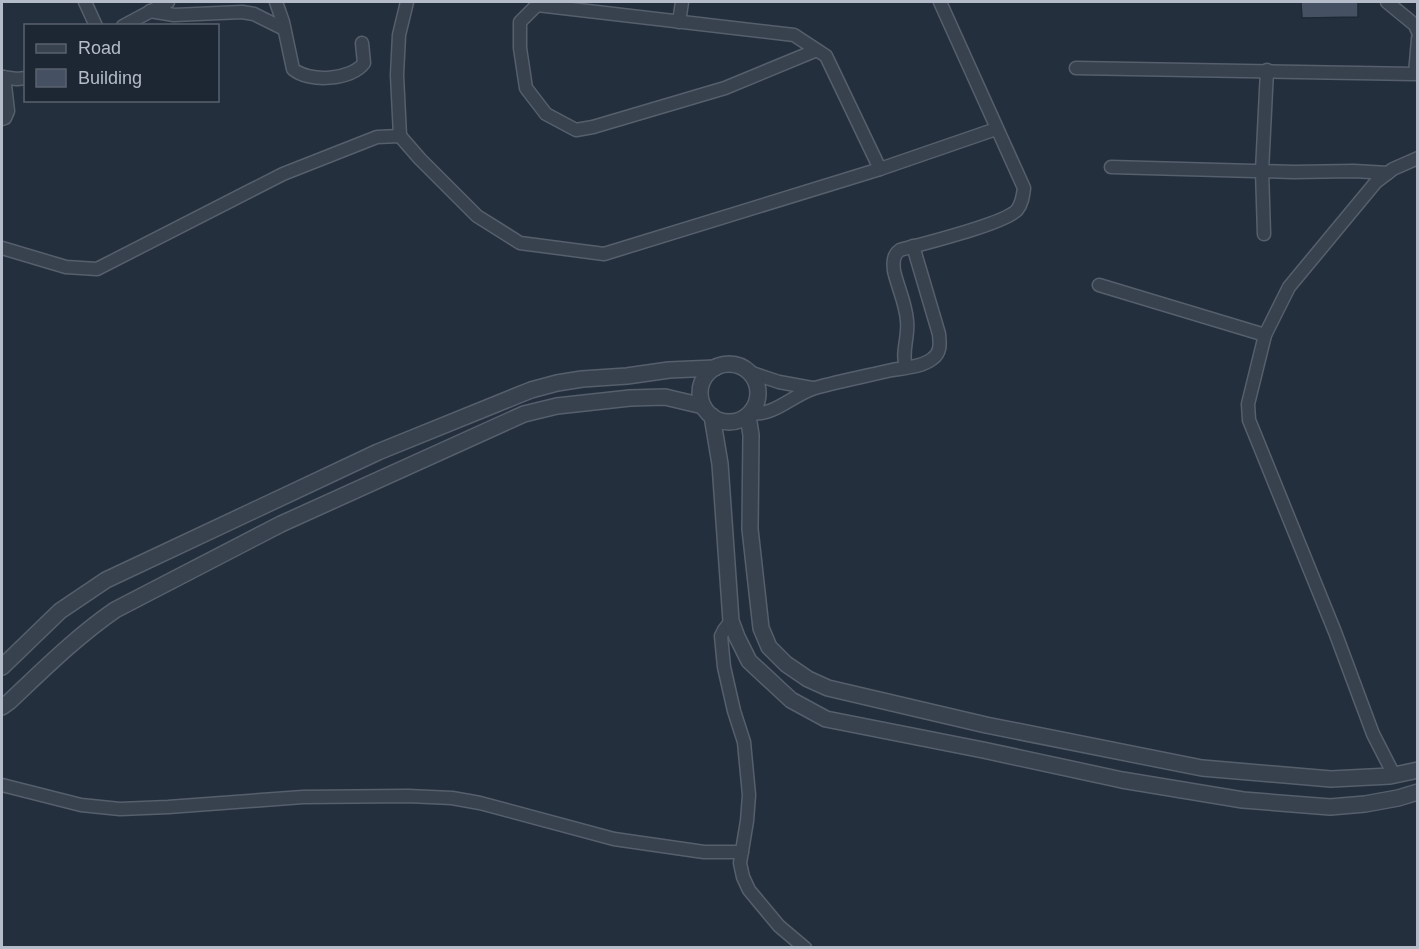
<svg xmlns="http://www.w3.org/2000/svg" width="1419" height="949" font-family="Helvetica,sans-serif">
  <rect width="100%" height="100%" fill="#242f3e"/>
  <!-- building -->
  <path fill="#455162" stroke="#1f2835" stroke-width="1.5" d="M1301,2H1358V17L1302,18Z"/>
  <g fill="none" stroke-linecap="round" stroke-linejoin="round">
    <defs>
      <g id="minor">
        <path d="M85,2L96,26"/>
        <path d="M276,2L283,22L293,69C309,83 352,80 364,63L362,43"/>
        <path d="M1387,2L1415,25L1418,32"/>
        <path d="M150,11L174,15L242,12L254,14L284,29"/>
        <path d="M679,22L682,2"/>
        <path d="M123,26L168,2"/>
        <path d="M817,50L725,88L593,127L576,130L546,114L526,88L520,48V22L537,5L794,35L826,56L880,169"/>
        <path d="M1076,68L1415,74L1418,39"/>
        <path d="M2,77L17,79L26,78"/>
        <path d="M2,119L5,118L8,111L4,77"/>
        <path d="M400,136L397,75L399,35L407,2"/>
        <path d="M1111,167L1293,172L1354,171L1388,173"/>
        <path d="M1264,234L1262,171L1267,70"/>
        <path d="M2,248L66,267L97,269L283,174L377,137L400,136L420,159L477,216L520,243L604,254L880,169L996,129"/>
        <path d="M1099,285L1265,335"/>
        <path d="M906,367C901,353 909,336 907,321C906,304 898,288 894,271C893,262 893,255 900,250C922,244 1004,224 1017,210C1022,204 1023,196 1024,188L940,2"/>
        <path d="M749,372L779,382L812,388"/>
        <path d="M751,413C773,417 794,394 815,388C840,381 866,376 892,370C904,368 922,367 932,359C941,353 940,344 939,334L913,246"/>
        <path d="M731,621L724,630L721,636L724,667L734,711L744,742L749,795L747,821L740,863L743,877L749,890L779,926L805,948"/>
        <path d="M1394,775L1373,734L1335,632L1249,420L1248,404L1265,335L1289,287L1376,182L1393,169L1418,158"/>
        <path d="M2,785L81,805L120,809L168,807L303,797L408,796L452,798L480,803L614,839L704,852H742"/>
      </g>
      <g id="tertiary">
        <circle cx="729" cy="393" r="29"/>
        <path d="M712,416L720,464L731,621L737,637L749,661L791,700L826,719L983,750L1122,780L1243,800L1330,807L1365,804L1398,798L1418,792"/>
        <path d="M748,416L751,435L750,529L761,628L769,647L786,664L808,679L828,688L986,725L1202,768L1331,779L1390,776L1418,770"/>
        <path d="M2,667L60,611L106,580L378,452L531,390L557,383L582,379L627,376L669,370L715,368"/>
        <path d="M2,707L9,702C43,670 76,637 115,610L281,524L524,414L557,406L630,398L665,397L703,406"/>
      </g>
    </defs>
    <!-- minor casing -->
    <use href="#minor" stroke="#565f6c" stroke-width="15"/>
    <!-- tertiary casing -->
    <use href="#tertiary" stroke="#565f6c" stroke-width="18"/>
    <!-- minor -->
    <use href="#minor" stroke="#38414e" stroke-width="12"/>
    <!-- tertiary -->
    <use href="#tertiary" stroke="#38414e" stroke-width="15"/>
  </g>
  <!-- border -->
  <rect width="1419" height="949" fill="none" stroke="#b4bcc9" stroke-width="6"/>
  <!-- legend -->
  <rect x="24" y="24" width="195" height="78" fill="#1d2633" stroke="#59626f" stroke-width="1.5"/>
  <rect x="36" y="44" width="30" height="9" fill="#38414e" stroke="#59626f" stroke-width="1.5"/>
  <text x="78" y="54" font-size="18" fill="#b4bcc9">Road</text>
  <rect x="36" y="69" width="30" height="18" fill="#455162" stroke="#59626f" stroke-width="1.5"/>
  <text x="78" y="84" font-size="18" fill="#b4bcc9">Building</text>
</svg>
